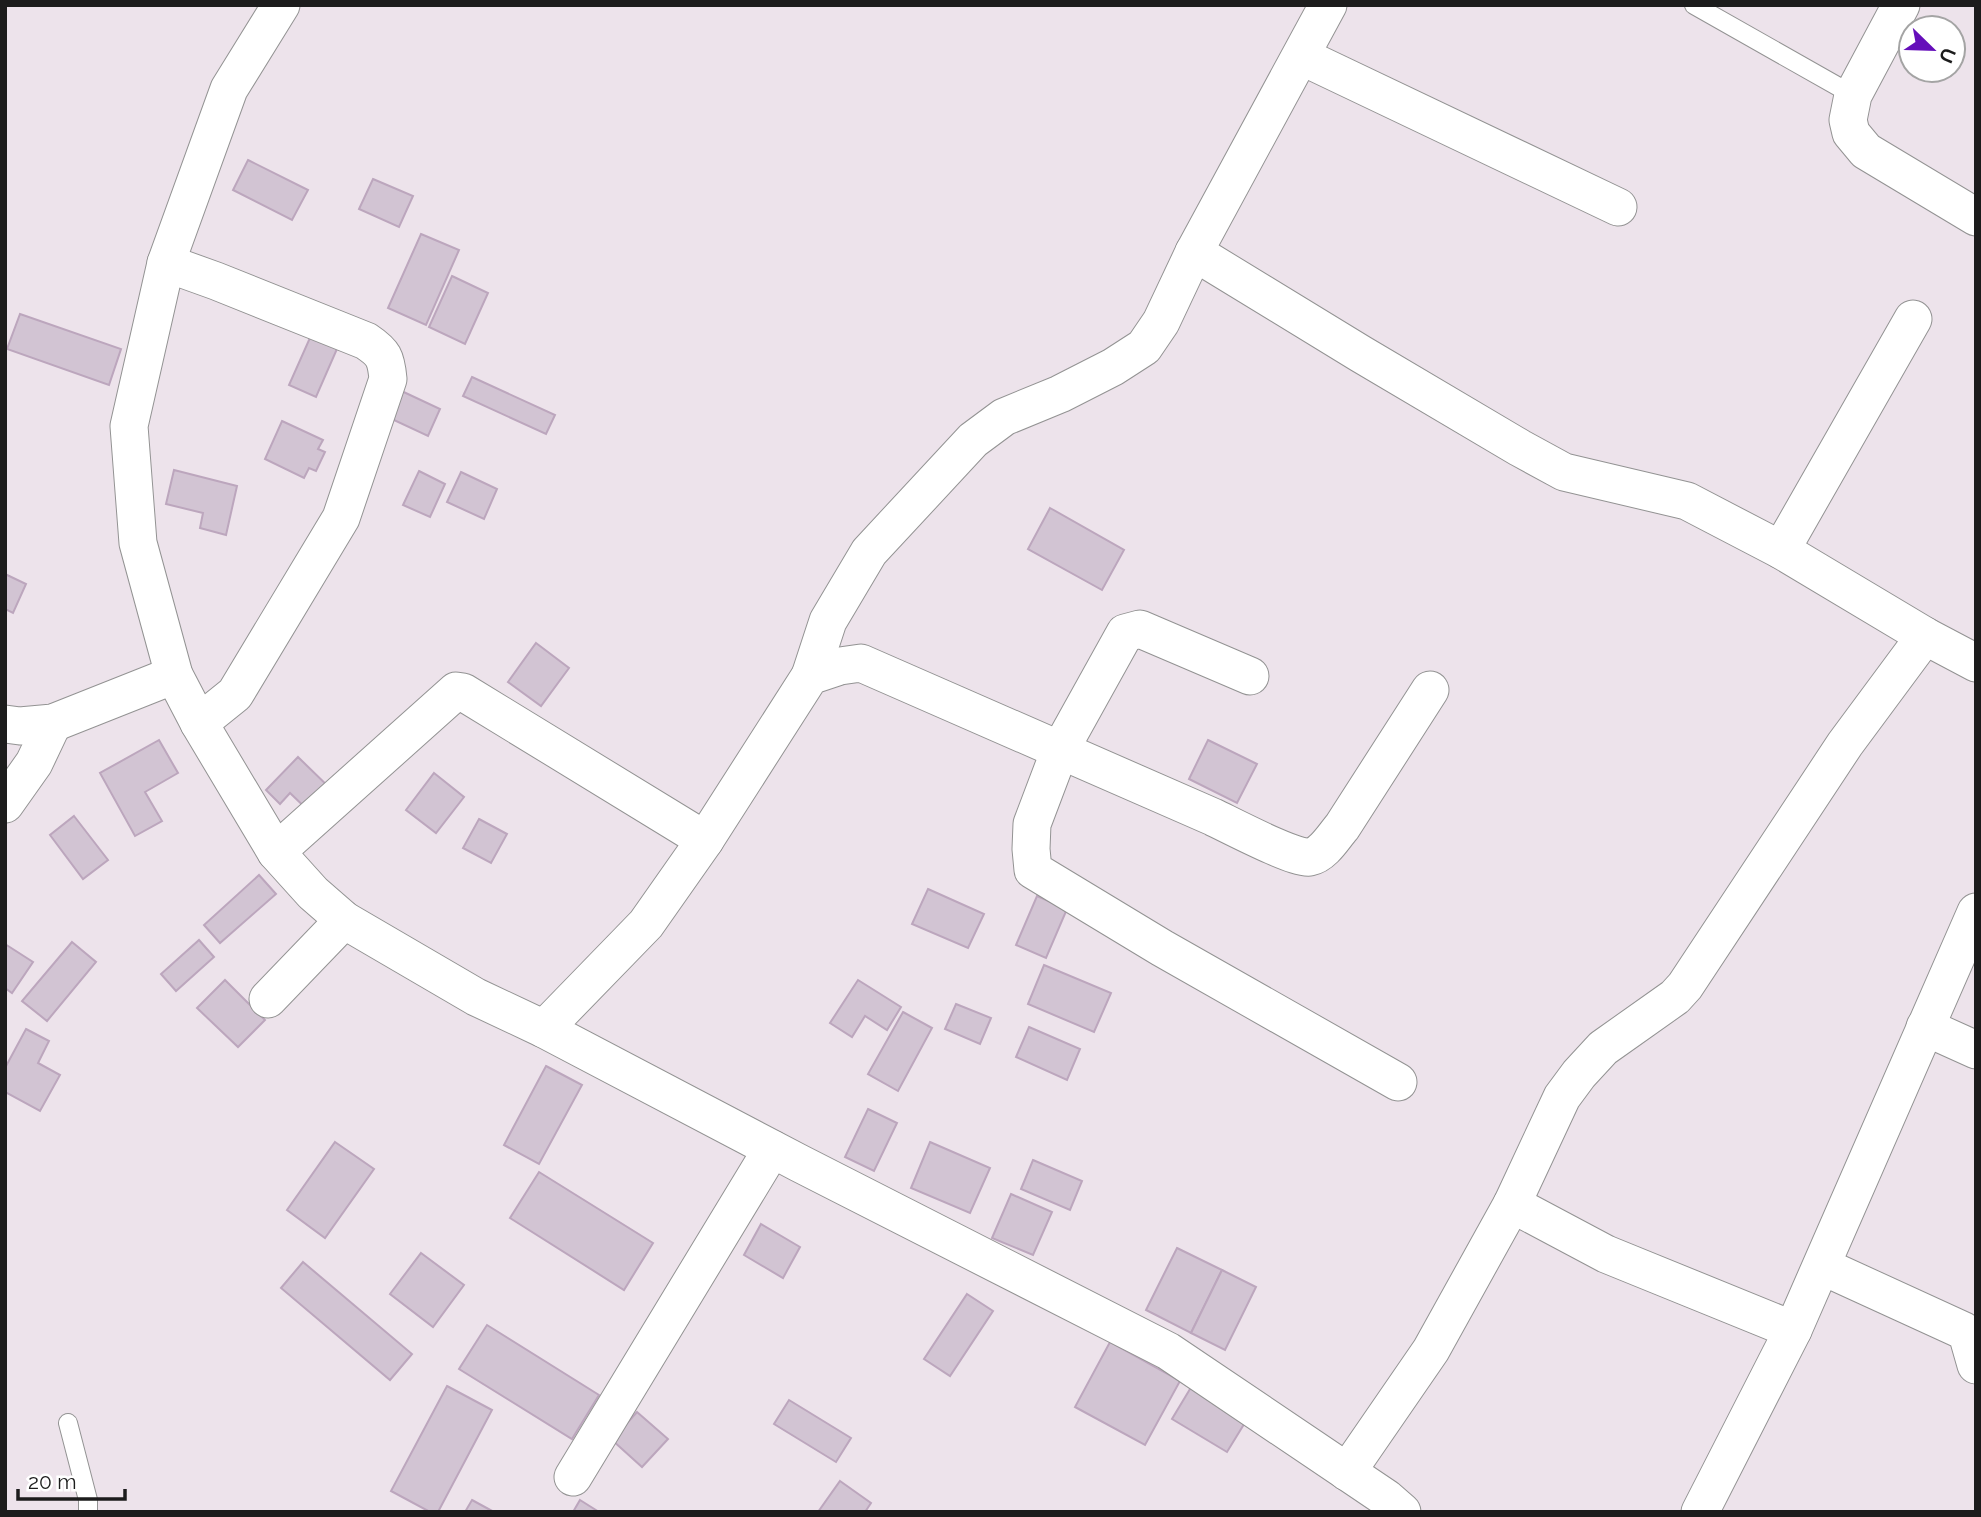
<svg xmlns="http://www.w3.org/2000/svg" width="1981" height="1517" font-family="Raleway,sans-serif">
  <rect width="100%" height="100%" fill="#ede3eb"/>
  <!-- building -->
  <g fill="#d2c4d3" stroke="#bca6bd" stroke-width="2">
    <path d="M248,160L308,190L292,220L233,190Z"/>
    <path d="M373,179L413,196L399,227L359,209Z"/>
    <path d="M421,234L459,250L426,325L388,308Z"/>
    <path d="M452,276L488,293L465,344L429,327Z"/>
    <path d="M20,314L121,349L109,385L7,349Z"/>
    <path d="M313,331L340,342L316,397L289,385Z"/>
    <path d="M472,377L555,415L546,434L463,396Z"/>
    <path d="M393,387L440,409L428,436L381,414Z"/>
    <path d="M282,421L323,440L318,449L325,452L316,471L309,468L304,478L265,459Z"/>
    <path d="M174,470L237,486L226,535L200,528L203,513L166,504Z"/>
    <path d="M419,471L445,484L430,517L403,505Z"/>
    <path d="M461,472L497,489L484,519L447,502Z"/>
    <path d="M1050,508L1124,550L1102,590L1028,549Z"/>
    <path d="M5,574L26,584L13,613L5,609Z"/>
    <path d="M536,643L569,668L541,706L508,682Z"/>
    <path d="M159,740L178,773L145,792L162,821L135,836L100,773Z"/>
    <path d="M1208,740L1257,764L1237,803L1189,779Z"/>
    <path d="M298,757L335,793L313,815L290,793L280,804L266,790Z"/>
    <path d="M434,773L464,797L436,833L406,810Z"/>
    <path d="M74,816L108,860L83,879L50,835Z"/>
    <path d="M479,819L507,834L491,863L463,848Z"/>
    <path d="M259,875L276,894L220,943L204,925Z"/>
    <path d="M928,889L984,914L968,948L912,924Z"/>
    <path d="M1037,896L1067,909L1046,958L1016,945Z"/>
    <path d="M199,940L214,957L176,991L161,974Z"/>
    <path d="M72,942L96,962L47,1021L22,1001Z"/>
    <path d="M5,944L33,962L12,993L5,988Z"/>
    <path d="M1044,965L1111,993L1094,1032L1028,1004Z"/>
    <path d="M225,980L265,1020L238,1047L197,1008Z"/>
    <path d="M858,980L901,1007L887,1030L865,1016L852,1037L830,1023Z"/>
    <path d="M956,1004L991,1018L980,1044L945,1029Z"/>
    <path d="M903,1012L932,1028L898,1091L868,1074Z"/>
    <path d="M1029,1027L1080,1049L1067,1080L1016,1057Z"/>
    <path d="M26,1029L49,1041L38,1063L60,1075L40,1111L5,1092V1068Z"/>
    <path d="M546,1066L582,1085L539,1164L504,1145Z"/>
    <path d="M868,1109L897,1123L874,1171L845,1157Z"/>
    <path d="M335,1142L374,1169L325,1238L287,1210Z"/>
    <path d="M930,1142L990,1168L970,1213L911,1188Z"/>
    <path d="M1033,1160L1082,1181L1070,1210L1021,1189Z"/>
    <path d="M539,1172L653,1243L624,1290L510,1218Z"/>
    <path d="M1011,1194L1052,1212L1033,1255L992,1238Z"/>
    <path d="M761,1224L800,1247L783,1278L744,1255Z"/>
    <path d="M1177,1248L1222,1270L1191,1333L1146,1310Z"/>
    <path d="M421,1253L464,1285L433,1327L390,1294Z"/>
    <path d="M303,1262L412,1354L390,1380L281,1288Z"/>
    <path d="M1222,1270L1256,1287L1225,1350L1191,1333Z"/>
    <path d="M967,1294L993,1311L950,1376L924,1359Z"/>
    <path d="M487,1325L599,1395L572,1439L459,1369Z"/>
    <path d="M1110,1342L1180,1381L1145,1445L1075,1407Z"/>
    <path d="M1193,1384L1249,1416L1227,1452L1172,1419Z"/>
    <path d="M447,1386L492,1410L438,1512H430L391,1491Z"/>
    <path d="M789,1400L851,1438L836,1462L774,1424Z"/>
    <path d="M637,1412L668,1439L642,1467L612,1440Z"/>
    <path d="M840,1481L871,1503L865,1512H818Z"/>
    <path d="M472,1500L494,1512H465Z"/>
    <path d="M580,1500L599,1512H573Z"/>
  </g>
  <g fill="none" stroke-linecap="round" stroke-linejoin="round">
    <defs>
      <g id="lane">
        <path d="M1694,5L1853,95"/>
        <path d="M68,1423L88,1500V1512"/>
      </g>
      <g id="street">
        <path d="M281,5L229,89L166,263L129,426L138,543L174,675L199,723L276,852L313,893L344,920L476,997L544,1029L799,1163L1168,1351L1386,1498L1402,1512"/>
        <path d="M1901,5L1853,95L1848,120L1851,133L1866,151L1976,217"/>
        <path d="M1301,56L1618,207"/>
        <path d="M1194,252L1361,354L1520,448L1564,472L1687,501L1781,550L1925,636L1976,663"/>
        <path d="M166,263L216,281L366,341C384,353 386,358 388,379L341,518L235,694L199,723"/>
        <path d="M1781,550L1913,319"/>
        <path d="M810,676L828,621L869,552L973,440L1004,417L1060,394L1113,367L1144,347L1161,322L1194,252L1328,5"/>
        <path d="M1250,676L1140,629L1125,633L1060,750L1032,824L1031,849L1033,870L1162,948L1398,1082"/>
        <path d="M5,724L20,726L53,723L174,675"/>
        <path d="M5,804L34,763L53,723"/>
        <path d="M276,852L456,691L463,692L705,840"/>
        <path d="M268,999L344,920"/>
        <path d="M1925,1027L1976,1050"/>
        <path d="M544,1029L646,924L705,840L810,676L840,666L861,663L1213,817C1230,825 1296,860 1310,857C1324,854 1334,836 1342,827L1430,690"/>
        <path d="M1512,1204L1606,1254L1793,1330"/>
        <path d="M1822,1266L1964,1331L1968,1337L1976,1365"/>
        <path d="M1347,1472L1431,1350L1512,1204L1562,1097L1579,1074L1603,1048L1675,997L1685,986L1845,744L1925,636"/>
        <path d="M573,1477L772,1149"/>
        <path d="M1700,1512L1793,1330L1976,912"/>
      </g>
    </defs>
    <!-- lane casing -->
    <use href="#lane" stroke="#939393" stroke-width="20"/>
    <!-- street casing -->
    <use href="#street" stroke="#939393" stroke-width="39"/>
    <!-- lane -->
    <use href="#lane" stroke="#fff" stroke-width="18"/>
    <!-- street -->
    <use href="#street" stroke="#fff" stroke-width="37"/>
  </g>
  <!-- border -->
  <rect width="1981" height="1517" fill="none" stroke="#1c1c1c" stroke-width="14"/>
  <!-- north arrow -->
  <g transform="translate(1932 49) rotate(113)"><circle r="33" fill="#ffffff" stroke="#a4a4a4" stroke-width="2"/>
  <path d="M0-5L12 26L0 18L-12 26Z" fill="#650eba"/>
  <text y="-10" font-size="19" font-weight="bold" text-anchor="middle" fill="#1c1c1c">U</text>
  </g>
  <!-- scale -->
  <path d="M18 1489v10h107v-10" fill="none" stroke="#1c1c1c" stroke-width="3.5"/>
  <text x="28" y="1489" font-size="21" fill="#1c1c1c" stroke="#ffffff" stroke-width="5" paint-order="stroke">20 m</text>
</svg>
